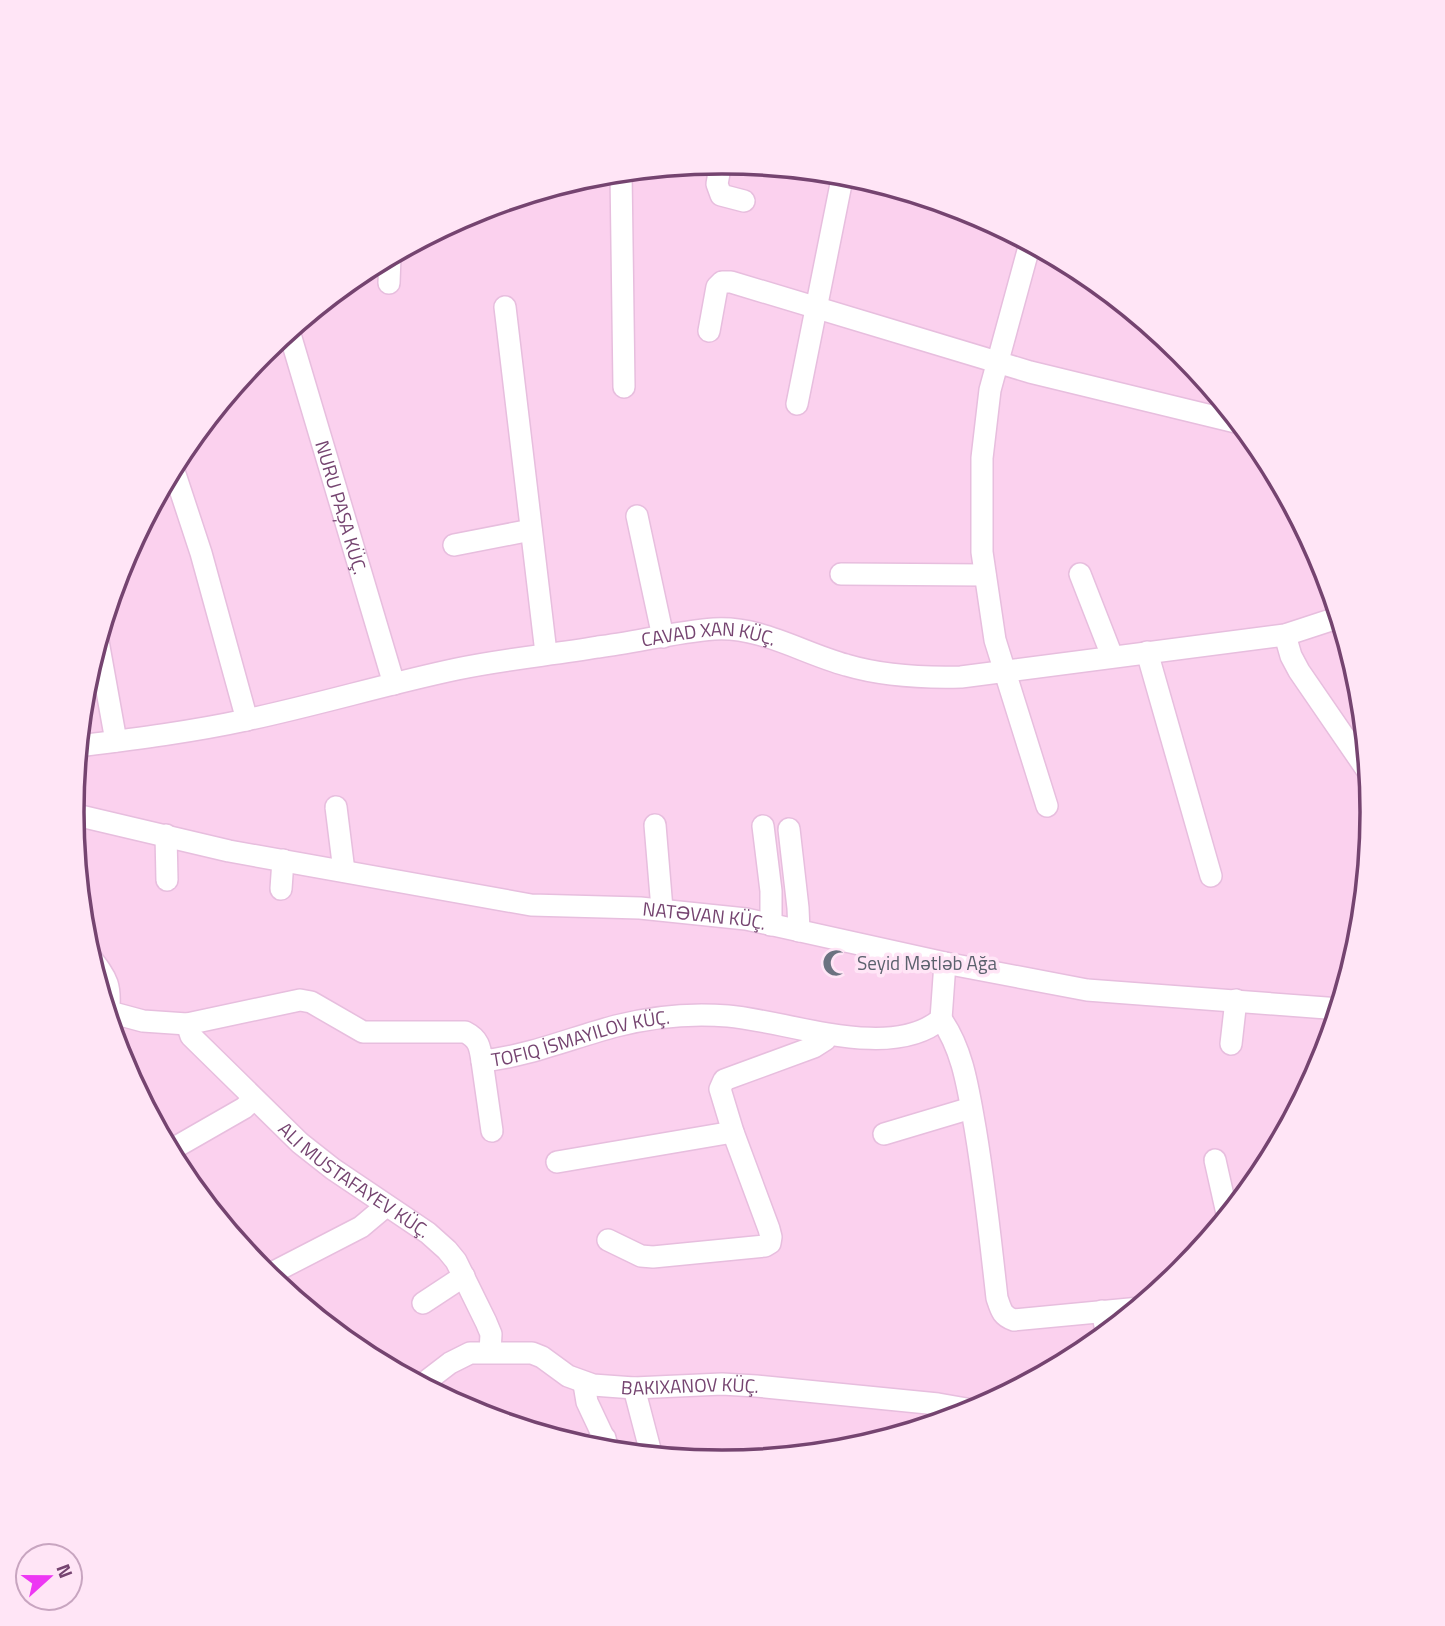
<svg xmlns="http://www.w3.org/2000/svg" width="1445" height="1626" font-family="'Titillium Web',sans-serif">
  <rect width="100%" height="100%" fill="#feddf2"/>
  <!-- residential -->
  <circle fill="#fbd1ee" cx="723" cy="813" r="649"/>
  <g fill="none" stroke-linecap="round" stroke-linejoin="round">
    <defs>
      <g id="minor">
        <path d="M721,162L717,184L721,195L744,201"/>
        <path d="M621,172L624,387"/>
        <path d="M1029,247L990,390L982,458V552L995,640L1047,806"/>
        <path d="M389,283L390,256"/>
        <path d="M505,307L546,653"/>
        <path id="s1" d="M289,331L394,684"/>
        <path d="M709,331L717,287L722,282H731L1030,372L1240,423"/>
        <path d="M797,404L843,174"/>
        <path d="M173,468L201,553L247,720"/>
        <path d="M637,516L663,637"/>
        <path d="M454,545L531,530"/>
        <path d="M841,574L985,575"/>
        <path d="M1080,574L1112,656"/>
        <path d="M1285,635L1291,656L1299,671L1369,773"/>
        <path d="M98,641L116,741"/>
        <path d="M1147,652L1211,876"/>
        <path id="s2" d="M78,746C134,739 191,732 246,720C317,705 386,684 457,669C504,659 551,655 598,647C637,642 675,632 714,629C761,626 802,653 846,665C883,676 923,678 961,677L1285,635L1340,617"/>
        <path d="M336,807L344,871"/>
        <path id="s3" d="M72,814L229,851L531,905L640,908L746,919L945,963L1087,990L1340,1009"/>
        <path d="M655,825L662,909"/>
        <path d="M763,826L771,891V925"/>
        <path d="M789,829L798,908L799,931"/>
        <path d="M166,835L167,880"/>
        <path d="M281,889L283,860"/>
        <path d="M88,954C108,980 112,985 108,1018"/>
        <path id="s4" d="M106,1011L143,1021L187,1024L300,1000L311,1002L363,1032H465C479,1039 480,1047 482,1061C529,1056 571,1038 616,1026C651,1017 692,1013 728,1016C788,1021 891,1062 941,1019L945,963"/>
        <path d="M941,1019C961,1047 967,1082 973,1116C984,1176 990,1237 997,1298C1001,1310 1002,1316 1014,1320L1140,1308"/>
        <path id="s5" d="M187,1024L191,1036L300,1143L333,1169L428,1233L447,1250L456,1261L486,1322L491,1334L490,1352"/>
        <path d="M1231,1044L1236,1000"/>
        <path d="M482,1061L492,1131"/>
        <path d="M884,1134L971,1108"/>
        <path d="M169,1151L244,1108L254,1099"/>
        <path d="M1215,1160L1228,1218"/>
        <path d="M557,1162L733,1132"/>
        <path d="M608,1240L641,1256L653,1257L765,1246L770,1243L771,1237L769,1229L733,1132L720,1089L724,1080L814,1047L825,1040L827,1035"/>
        <path d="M266,1276L361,1227L386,1206"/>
        <path d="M423,1303L464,1276"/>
        <path d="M1102,1311L1107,1335"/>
        <path d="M584,1384L587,1402L611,1453"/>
        <path id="s6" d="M420,1386L450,1363L470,1353H532L542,1357L568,1376L593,1385L634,1388L722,1384L756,1386L938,1404L978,1411"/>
        <path d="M634,1388L652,1457"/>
        <path d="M586,1448L605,1438"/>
      </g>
    </defs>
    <!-- minor casing -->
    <use href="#minor" stroke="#e7bede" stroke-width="24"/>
    <!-- minor -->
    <use href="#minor" stroke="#fff" stroke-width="21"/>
  </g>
  <!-- icons -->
  <defs>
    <symbol id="mosque-bare" viewBox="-9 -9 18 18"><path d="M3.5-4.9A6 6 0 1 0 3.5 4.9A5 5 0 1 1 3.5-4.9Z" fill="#6b7280" stroke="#ffe5f6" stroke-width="2.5" paint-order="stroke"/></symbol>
  </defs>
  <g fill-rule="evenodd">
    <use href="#mosque-bare" x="817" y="944" width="38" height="38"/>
  </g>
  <g text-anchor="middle" stroke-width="7" stroke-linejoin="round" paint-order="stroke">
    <!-- street labels -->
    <g font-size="19" fill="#754470" stroke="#ffe5f6">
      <text dy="7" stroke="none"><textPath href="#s1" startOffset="184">NURU PAŞA KÜÇ.</textPath></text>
      <text dy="7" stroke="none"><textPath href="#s2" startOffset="642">CAVAD XAN KÜÇ.</textPath></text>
      <text dy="7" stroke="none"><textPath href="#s3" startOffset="642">NATƏVAN KÜÇ.</textPath></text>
      <text dy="7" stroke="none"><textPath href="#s4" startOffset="508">TOFIQ İSMAYILOV KÜÇ.</textPath></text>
      <text dy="7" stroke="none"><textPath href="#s5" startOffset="231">ALI MUSTAFAYEV KÜÇ.</textPath></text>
      <text dy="7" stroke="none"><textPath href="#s6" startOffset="289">BAKIXANOV KÜÇ.</textPath></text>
    </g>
    <!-- worship labels -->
    <g font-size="19" fill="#5b616d" stroke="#ffe5f6" text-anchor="start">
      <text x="857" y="970">Seyid Mətləb Ağa</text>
    </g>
  </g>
  <!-- crop -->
  <path d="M0 0H1445V1626H0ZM84 812a638 638 0 1 1 1276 0a638 638 0 1 1-1276 0Z" fill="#ffe5f6" fill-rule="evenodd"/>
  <path fill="none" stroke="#754470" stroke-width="3.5" d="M84 812a638 638 0 1 1 1276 0a638 638 0 1 1-1276 0Z"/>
  <!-- north arrow -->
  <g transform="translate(49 1577) rotate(69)"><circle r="33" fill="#ffe5f6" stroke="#c8a5c0" stroke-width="2"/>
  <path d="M0-5L12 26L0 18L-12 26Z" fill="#ed37f3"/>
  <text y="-10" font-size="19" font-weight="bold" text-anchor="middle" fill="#754470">N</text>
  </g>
</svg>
